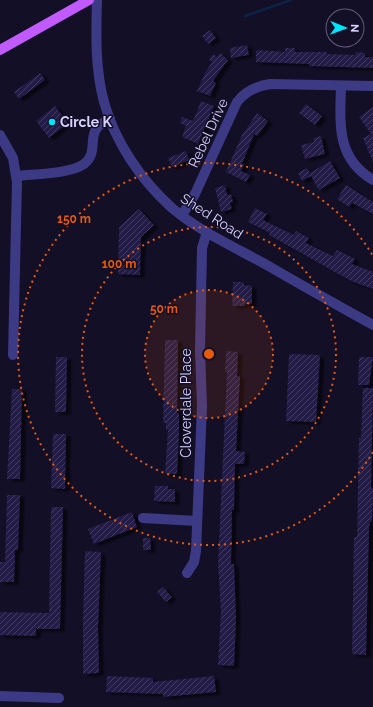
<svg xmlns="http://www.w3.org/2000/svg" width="373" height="707" font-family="Raleway,sans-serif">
  <defs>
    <pattern id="building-hatch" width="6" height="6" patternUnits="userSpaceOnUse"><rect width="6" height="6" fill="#241b47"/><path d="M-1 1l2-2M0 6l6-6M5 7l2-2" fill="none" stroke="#433b63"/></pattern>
    <filter id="shadow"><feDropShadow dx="4.5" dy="2.5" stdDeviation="1" flood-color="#0009"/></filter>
  </defs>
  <rect width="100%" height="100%" fill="#130f26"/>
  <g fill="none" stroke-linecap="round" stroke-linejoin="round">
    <!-- stream -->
    <path stroke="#0c2248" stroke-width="2.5" d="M245,16L291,0"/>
  </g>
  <!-- building -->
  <g fill="url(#building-hatch)" filter="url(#shadow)">
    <path d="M210,30L216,38L208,44L202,36Z"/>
    <path d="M247,45L249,55L231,58L230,48Z"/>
    <path d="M285,48H295V52H327V54L355,55L356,52L365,53V57H373V68L309,66V64L256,62V50L285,52Z"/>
    <path d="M220,53L228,60L213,81L216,83L210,96L197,91L205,73L212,62L209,60L213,54L217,57Z"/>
    <path d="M40,73L45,80L19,99L14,92Z"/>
    <path d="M201,101L214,106L198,144L182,137L186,126L180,123L182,117L193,121Z"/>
    <path d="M306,104L322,116L315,125L299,113Z"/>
    <path d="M55,106L68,123L49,138L36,121Z"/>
    <path d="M373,107V162L363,138L371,134L359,117Z"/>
    <path d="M257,113L268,121L257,136L254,134L242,164L244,165L241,171L250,175L246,182L226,172L242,135Z"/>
    <path d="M321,136L325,154L305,159L301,145L314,142L313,138Z"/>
    <path d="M186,151L189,160L172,167L168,158Z"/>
    <path d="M330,161L340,178L319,190L311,176L302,181L298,173L307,168L310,173Z"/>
    <path d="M225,185L227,195L231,194L233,202L230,203L232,209L221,212L215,188Z"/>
    <path d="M346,185L373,202V214L352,203L349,207L337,199Z"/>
    <path d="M255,208L267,214L263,220L294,235L296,231L309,238L306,243L333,256L337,250L355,259L352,264L373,272V289L351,281L269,235L270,233L248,222Z"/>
    <path d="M139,209L154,225L141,237L140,275L118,274L119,227Z"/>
    <path d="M233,282H244V285L252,286V304H245V306H232Z"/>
    <path d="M165,340H178L177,413H179V434L177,474H165L168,430H166V423H163Z"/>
    <path d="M226,351L238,352L237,376H240L236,451L245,452L244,464H235L234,510H232L231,564H234L236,619L234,666L218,665L221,611L218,564L227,372H225Z"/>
    <path d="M289,354L320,355L316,422L286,421Z"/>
    <path d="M56,357H67L66,412H55Z"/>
    <path d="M359,357H373L369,385H358Z"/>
    <path d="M363,388H373L371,488H373L372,522L370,521L369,527L366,655L352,654L354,537H357L359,438H361Z"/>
    <path d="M12,389H22L20,479H7Z"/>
    <path d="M53,434H66L65,489L51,488Z"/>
    <path d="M155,486H168V489H175V502L154,501Z"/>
    <path d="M7,495H20L18,550H15L14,582H0V562H5Z"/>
    <path d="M51,507H63L60,629H36V636L0,635V612L49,613Z"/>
    <path d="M132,512L137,527L94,544L88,529Z"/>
    <path d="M143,538H150L151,550H143Z"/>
    <path d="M85,551L101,552L98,627L99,673L83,674V619Z"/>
    <path d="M163,587L172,597L166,602L157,592Z"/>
    <path d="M107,676L153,678V682L214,676L216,692L163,697V694L106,692Z"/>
  </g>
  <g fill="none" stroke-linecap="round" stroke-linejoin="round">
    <!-- minor -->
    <g stroke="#3d3a85" stroke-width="10">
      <path d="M97,0C96,34 95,69 104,102C115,142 141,180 172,208C199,231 234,247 265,264C301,285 337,305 373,325"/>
      <path d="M341,86C340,124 336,158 373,180"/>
      <path d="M0,135L13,158L17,182L13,355"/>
      <path d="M17,176C34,174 70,174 84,164C102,150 81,131 110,119"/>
      <path d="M182,215L195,194L237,102C245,92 256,86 270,84L373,86"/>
      <path d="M143,518L197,521"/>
      <path d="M187,573L194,562L196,551L202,406L200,350L202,248L207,232"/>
      <path d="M0,696L59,698"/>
    </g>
    <!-- major -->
    <path stroke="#c25bff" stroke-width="10" d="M0,50L89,0"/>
  </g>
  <!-- distance rings -->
  <circle cx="209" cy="354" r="64" fill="#e8590c" fill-opacity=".12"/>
  <g fill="none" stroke="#e8590c" stroke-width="2" stroke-dasharray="2 4">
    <circle cx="209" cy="354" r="64"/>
    <circle cx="209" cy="354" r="127"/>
    <path d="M373 452A191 191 0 1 1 373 256"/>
  </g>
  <!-- markers -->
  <circle fill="#00e5ff" stroke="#130f26" stroke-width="1.5" cx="52" cy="122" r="4"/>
  <g text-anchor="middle" stroke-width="3" stroke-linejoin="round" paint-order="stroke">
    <!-- poi labels -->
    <g font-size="14" font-weight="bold" fill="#d9d4ff" stroke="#130f26" text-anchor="start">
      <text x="60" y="127">Circle K</text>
    </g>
    <!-- street labels -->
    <g font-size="14" fill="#d9d4ff" stroke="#130f26">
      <text transform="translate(208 133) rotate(-65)" y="5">Rebel Drive</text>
      <text transform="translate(212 216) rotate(33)" y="5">Shed Road</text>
      <text transform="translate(186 403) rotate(-90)" y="5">Cloverdale Place</text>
    </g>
  </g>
  <circle cx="209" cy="354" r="6" fill="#e8590c" stroke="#130f26" stroke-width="2"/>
  <g font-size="12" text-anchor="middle" font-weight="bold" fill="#e8590c" stroke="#130f26" stroke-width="3" stroke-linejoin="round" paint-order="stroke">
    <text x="74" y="223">150 m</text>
    <text x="119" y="268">100 m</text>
    <text x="164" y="313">50 m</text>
  </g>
  <!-- north arrow -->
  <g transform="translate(345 28) rotate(91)"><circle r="19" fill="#130f26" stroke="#625e7d"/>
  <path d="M0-3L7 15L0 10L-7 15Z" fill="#00e5ff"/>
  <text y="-6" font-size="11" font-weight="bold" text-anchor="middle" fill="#d9d4ff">N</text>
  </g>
</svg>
